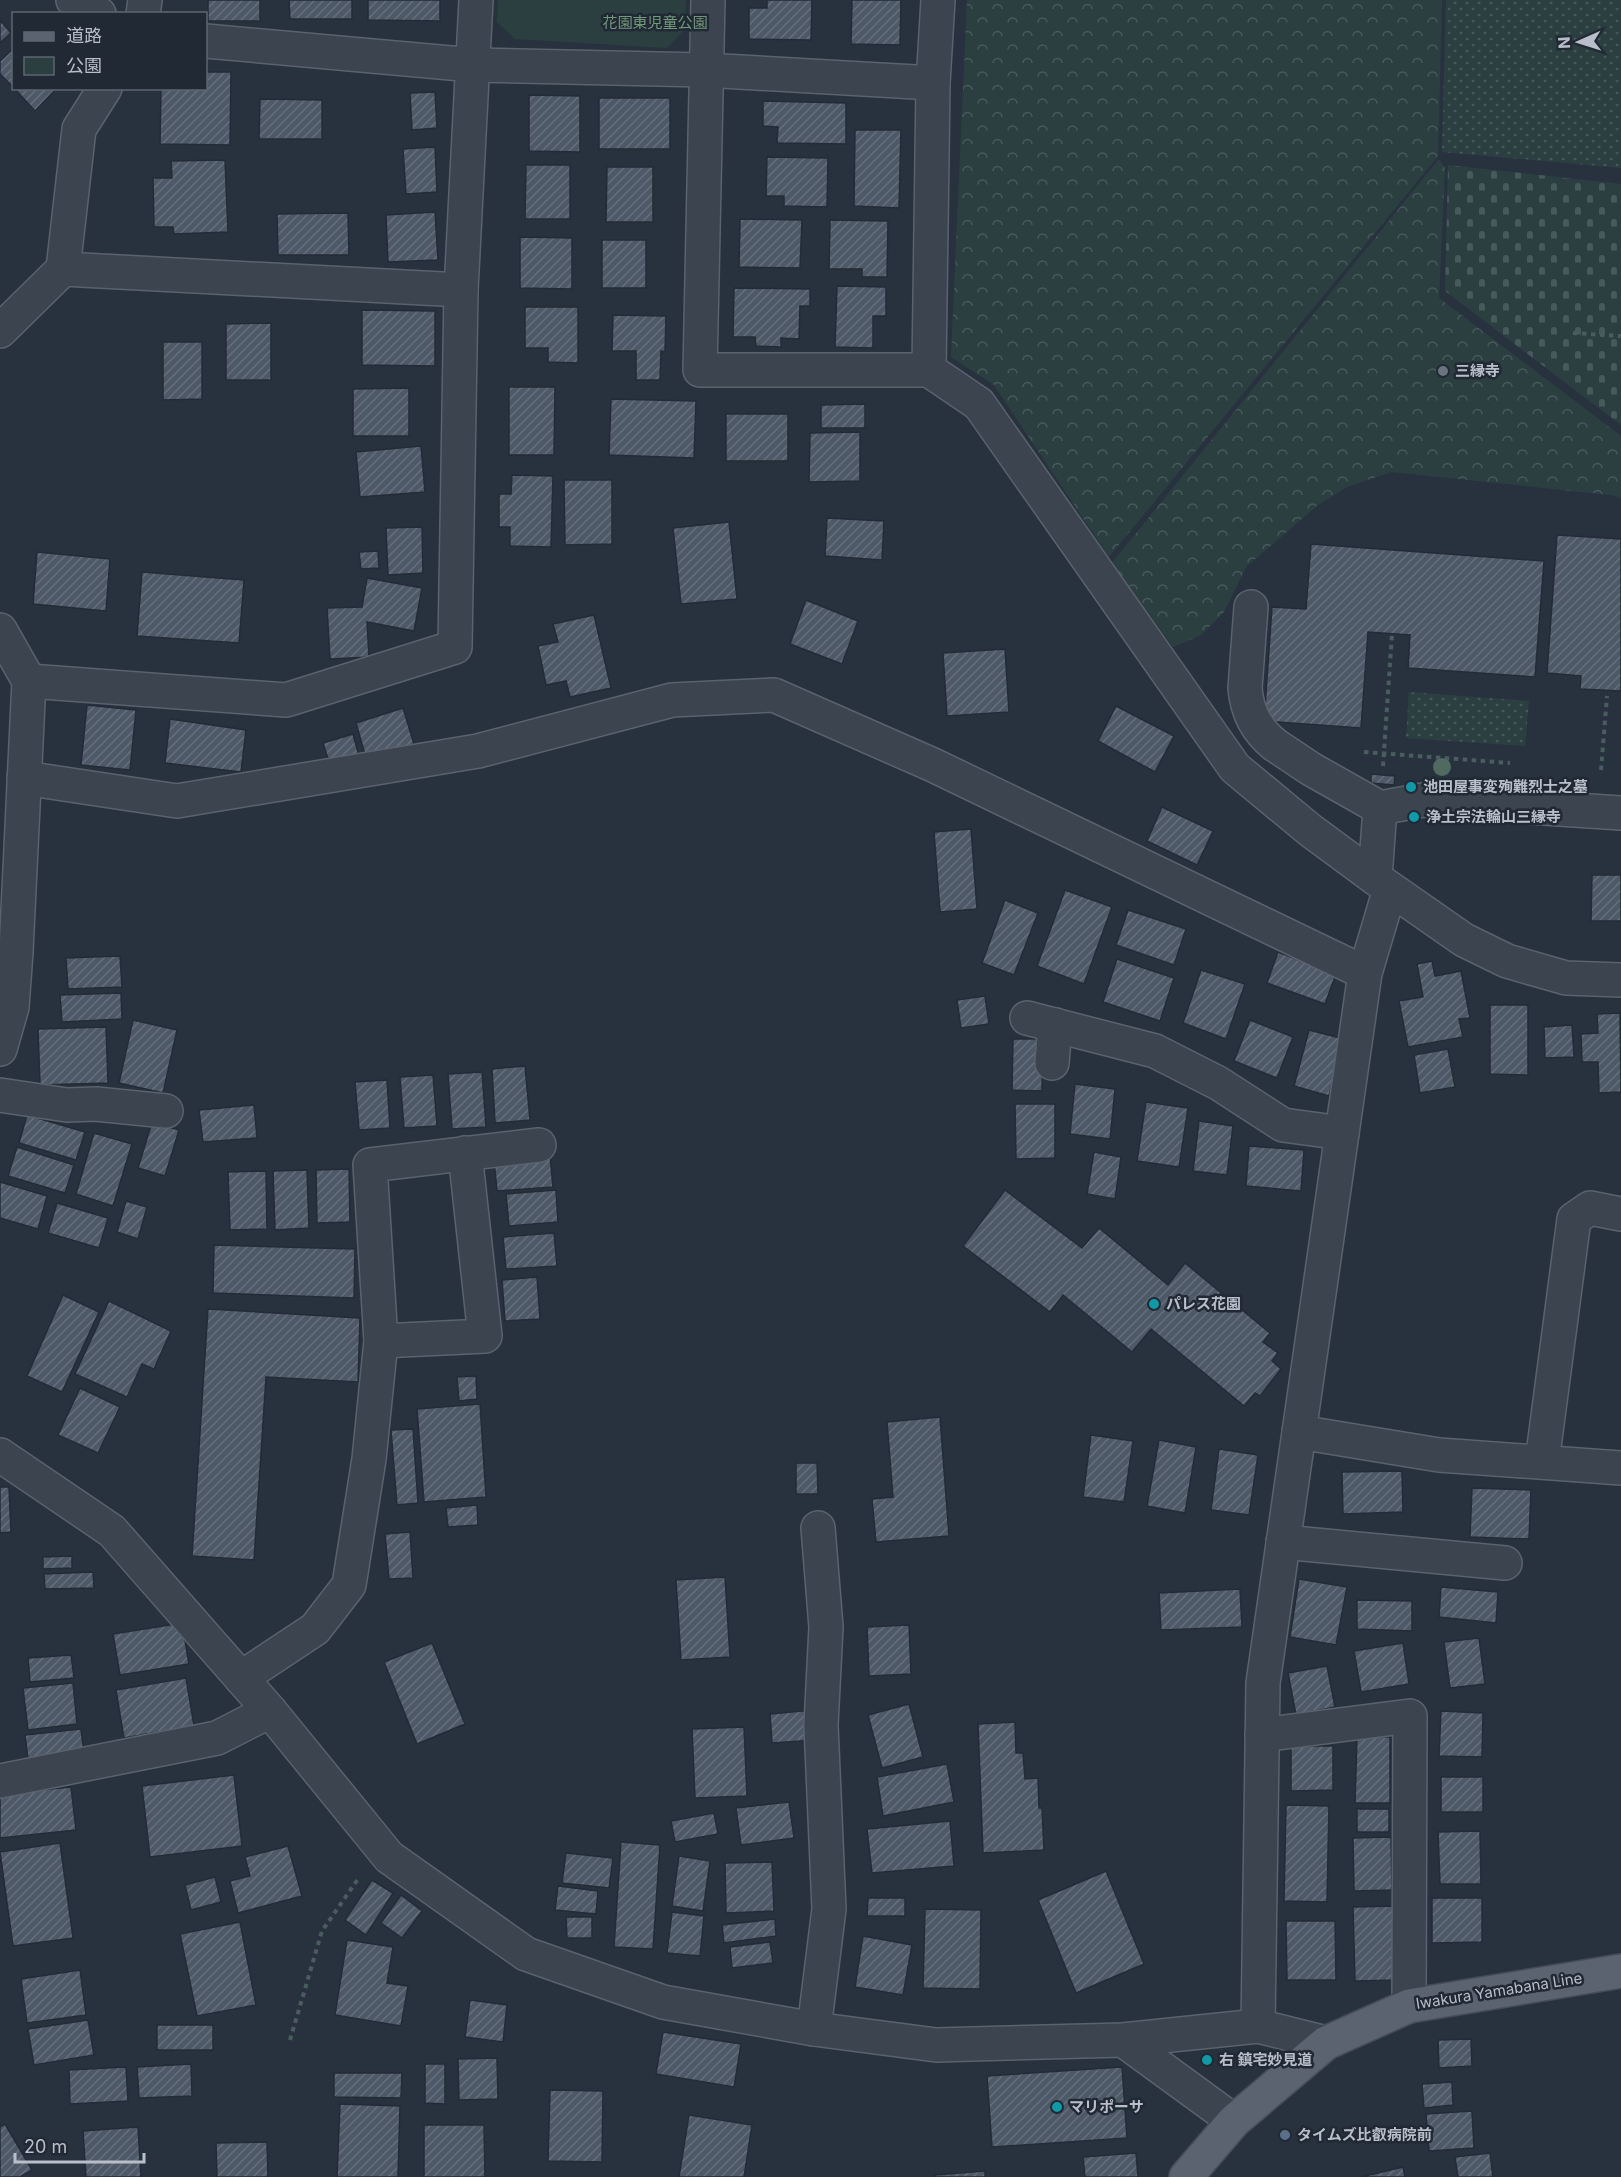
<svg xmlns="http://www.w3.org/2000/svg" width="1621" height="2177" font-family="Inter,'Noto Sans JP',sans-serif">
  <defs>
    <pattern id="grass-dots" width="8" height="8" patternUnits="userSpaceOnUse" patternTransform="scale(1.5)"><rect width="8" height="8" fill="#2b3f41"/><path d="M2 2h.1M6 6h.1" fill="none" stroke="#48595b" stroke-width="1.8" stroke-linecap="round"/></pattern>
    <pattern id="forest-crowns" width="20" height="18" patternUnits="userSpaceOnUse" patternTransform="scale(1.5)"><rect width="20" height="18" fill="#2b3f41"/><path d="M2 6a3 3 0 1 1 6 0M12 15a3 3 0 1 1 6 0" fill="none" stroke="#48595b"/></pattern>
    <pattern id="cemetery-stones" width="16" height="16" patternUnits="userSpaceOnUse" patternTransform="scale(1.5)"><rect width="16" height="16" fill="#2b3f41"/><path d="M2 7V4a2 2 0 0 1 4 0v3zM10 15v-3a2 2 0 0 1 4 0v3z" fill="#48595b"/></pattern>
    <pattern id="building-hatch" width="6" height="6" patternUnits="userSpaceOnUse" patternTransform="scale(1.5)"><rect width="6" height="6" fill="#4e5968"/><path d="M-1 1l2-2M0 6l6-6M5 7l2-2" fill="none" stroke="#656f7c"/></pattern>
  </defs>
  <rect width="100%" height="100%" fill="#28323f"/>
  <!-- grass -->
  <g fill="url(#grass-dots)">
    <path d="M1446,0H1621V168L1442,152Z"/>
    <path d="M1409,692L1529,701L1525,746L1406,738Z"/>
  </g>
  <!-- forest -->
  <g fill="url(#forest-crowns)">
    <path d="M967,0H1442L1438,156L1109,557L994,385L951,357Z"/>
    <path d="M1439,159L1445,168L1439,298L1621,436V498L1611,495L1391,472L1347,487L1318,505L1246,567L1224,612L1201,635L1173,647L1112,563Z"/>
  </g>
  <!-- cemetery -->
  <path fill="url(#cemetery-stones)" d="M1448,165L1621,184V425L1445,291Z"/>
  <!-- park -->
  <path fill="#2b3f41" d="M498,0H686L685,29L667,48L515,39L497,22Z"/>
  <!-- building -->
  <g fill="url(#building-hatch)" stroke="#232b36" stroke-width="1.5">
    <rect x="208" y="0" width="52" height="21"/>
    <path d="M289,0H352V19H290Z"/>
    <path d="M368,0H440V21L368,20Z"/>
    <path d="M767,0H812L811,40L749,39V8H767Z"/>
    <path d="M852,0H901L900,45L851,44Z"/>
    <path d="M0,20L11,33L0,43Z"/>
    <path d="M14,48V88L0,74V61Z"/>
    <path d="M206,72H231L230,145L160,144L161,88H206Z"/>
    <path d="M14,88H57L35,111Z"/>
    <path d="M435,92L437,128L412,130L410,93Z"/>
    <path d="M529,95L580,96V152L529,151Z"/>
    <rect x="599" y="98" width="71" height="51"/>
    <path d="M260,99L322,100V139H259Z"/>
    <path d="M763,101L846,103V144L777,143L778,127L763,126Z"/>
    <path d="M855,130H901L899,208L854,206Z"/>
    <path d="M435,147L437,192L406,194L403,149Z"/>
    <path d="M767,157L828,158L827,207L784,206V196H766Z"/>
    <path d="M225,160L228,232L174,234L173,227H154L153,178H172L171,161Z"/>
    <path d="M526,165H570V219H525Z"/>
    <path d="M607,167H653V222H606Z"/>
    <path d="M435,212L438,260L388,262L386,215Z"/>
    <path d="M348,213L349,255H278L277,214Z"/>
    <path d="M740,219L802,220L800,268L739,267Z"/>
    <path d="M830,220L888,221L887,277H862V269H829Z"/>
    <path d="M520,237L572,238V289L520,288Z"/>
    <rect x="602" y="240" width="44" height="48"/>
    <path d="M837,286L886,287V316H873V348L835,347Z"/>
    <path d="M734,288L810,289V306H800L799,339L781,338V347L756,346L755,337H733Z"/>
    <path d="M525,307H578V363L548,362V348H525Z"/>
    <path d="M362,310L435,311V366L362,365Z"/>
    <path d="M613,315L666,316L665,352L661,351L660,380H636V351H612Z"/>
    <path d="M271,323V380H226V324Z"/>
    <path d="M163,342H202V399L163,400Z"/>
    <path d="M509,387H555L554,455H509Z"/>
    <path d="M409,388V436H353V389Z"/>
    <path d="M611,399L696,401L694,458L609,455Z"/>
    <path d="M865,404V428H821V405Z"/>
    <rect x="726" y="414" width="62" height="47"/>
    <path d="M860,432V481L809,482L810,433Z"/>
    <path d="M421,446L425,492L360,497L356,452Z"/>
    <path d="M512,475L553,476L551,547L510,546V527H499V494H511Z"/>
    <path d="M564,480H612V544L565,545Z"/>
    <path d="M827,518L884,521L882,560L825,556Z"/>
    <path d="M729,522L737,599L681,604L673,528Z"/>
    <path d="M422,527L423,573L388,575L386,528Z"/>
    <path d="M1557,535L1621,539V691L1580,689L1581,676L1547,673Z"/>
    <path d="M1311,544L1544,561L1535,677L1408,668L1410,635L1368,632L1361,728L1264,721L1272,607L1306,609Z"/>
    <path d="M378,551L379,568L361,569L359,552Z"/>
    <path d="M37,552L110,559L106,611L33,604Z"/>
    <path d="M142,572L244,580L239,643L137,636Z"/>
    <path d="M367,578L422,588L414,631L367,622L369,657L330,659L327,608L362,607Z"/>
    <path d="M806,600L858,621L842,664L790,644Z"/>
    <path d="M594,615L611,688L570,697L566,681L546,685L538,646L558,642L553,624Z"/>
    <path d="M1005,649L1009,712L947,716L943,653Z"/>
    <path d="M87,705L136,710L130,770L81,765Z"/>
    <path d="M1116,706L1174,736L1155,772L1098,741Z"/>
    <path d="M403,708L414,744L366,758L356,723Z"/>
    <path d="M170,719L246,730L241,772L165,763Z"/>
    <path d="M353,734L359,756L330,765L323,743Z"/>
    <path d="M1371,774L1395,776L1394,785L1371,783Z"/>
    <path d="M1162,807L1213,831L1197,865L1147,841Z"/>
    <path d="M971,829L977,909L940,912L934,832Z"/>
    <path d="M1592,875H1621V921H1591Z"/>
    <path d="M1065,890L1112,907L1084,984L1037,966Z"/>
    <path d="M1005,900L1038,913L1014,975L982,963Z"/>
    <path d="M1128,910L1186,929L1174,965L1116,945Z"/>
    <path d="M1278,952L1336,974L1325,1004L1267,983Z"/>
    <path d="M120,956L122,987L68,989L66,958Z"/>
    <path d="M1117,959L1174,978L1160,1021L1103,1002Z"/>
    <path d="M1432,961L1435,976L1461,971L1470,1018L1459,1019L1463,1037L1408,1047L1399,1001L1423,997L1417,964Z"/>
    <path d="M1201,970L1245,984L1226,1039L1183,1023Z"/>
    <path d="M121,993L122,1019L62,1022L60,995Z"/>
    <path d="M985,996L989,1024L961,1028L957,1000Z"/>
    <path d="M1490,1005H1528V1075L1490,1074Z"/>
    <path d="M1620,1013L1621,1092L1599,1093L1598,1062H1582L1581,1034L1598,1033L1597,1014Z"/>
    <path d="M133,1020L177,1030L163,1093L119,1083Z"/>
    <path d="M1250,1020L1293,1037L1277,1078L1234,1061Z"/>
    <path d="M1572,1025L1574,1057L1545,1058L1544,1027Z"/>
    <path d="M106,1027L108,1083L40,1085L38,1029Z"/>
    <path d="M1309,1030L1344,1039L1329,1096L1294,1086Z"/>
    <path d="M1013,1039H1043L1042,1091L1012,1090Z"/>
    <path d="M1448,1049L1455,1087L1420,1093L1414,1055Z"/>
    <path d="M525,1066L530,1120L495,1123L492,1069Z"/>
    <path d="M482,1072L486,1127L452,1129L448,1074Z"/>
    <path d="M433,1075L437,1126L404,1128L400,1077Z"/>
    <path d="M387,1080L390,1128L359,1130L355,1082Z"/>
    <path d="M1075,1084L1115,1089L1110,1139L1070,1134Z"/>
    <path d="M1146,1102L1188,1108L1179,1167L1137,1161Z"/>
    <path d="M1015,1104H1055V1158L1016,1159Z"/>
    <path d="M254,1105L257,1138L203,1142L199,1110Z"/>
    <path d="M27,1115L85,1132L76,1160L19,1143Z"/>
    <path d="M1199,1121L1233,1126L1227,1175L1193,1171Z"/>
    <path d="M152,1122L179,1130L165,1176L138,1168Z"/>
    <path d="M94,1133L132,1144L113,1206L76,1194Z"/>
    <path d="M1249,1146L1304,1150L1301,1191L1246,1186Z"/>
    <path d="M17,1147L74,1165L65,1193L8,1176Z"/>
    <path d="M1094,1152L1121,1157L1115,1199L1087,1194Z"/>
    <path d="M550,1156L553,1187L497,1191L494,1160Z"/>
    <path d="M349,1169L350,1222L317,1223L316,1170Z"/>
    <path d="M307,1170L309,1228L275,1230L273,1171Z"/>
    <path d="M266,1171L267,1229L230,1230L228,1172Z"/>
    <path d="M0,1182L47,1196L38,1229L0,1218Z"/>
    <path d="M556,1190L558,1222L509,1226L506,1194Z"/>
    <path d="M1005,1190L1082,1248L1099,1228L1168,1285L1185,1263L1270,1333L1263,1342L1278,1353L1272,1361L1281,1369L1260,1396L1255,1393L1244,1406L1151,1329L1132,1352L1063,1295L1050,1312L963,1246Z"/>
    <path d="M126,1201L147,1207L138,1239L117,1232Z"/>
    <path d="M57,1203L108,1218L99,1248L48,1233Z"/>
    <path d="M554,1233L557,1266L506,1269L503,1237Z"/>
    <path d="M214,1245L355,1249L354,1298L213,1293Z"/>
    <path d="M537,1277L540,1319L505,1321L502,1280Z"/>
    <path d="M63,1295L99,1312L62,1392L27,1376Z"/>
    <path d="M109,1301L171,1331L154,1369L142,1364L127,1397L75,1374Z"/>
    <path d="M208,1309L360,1318L358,1382L266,1377L254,1560L192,1556Z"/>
    <path d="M476,1376L477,1399L459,1401L457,1377Z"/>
    <path d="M80,1388L120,1407L98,1453L58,1435Z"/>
    <path d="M480,1404L486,1497L424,1502L417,1409Z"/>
    <path d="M940,1417L949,1536L876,1542L872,1499L893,1497L887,1422Z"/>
    <path d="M413,1429L418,1503L397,1505L391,1430Z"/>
    <path d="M1091,1435L1133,1441L1124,1502L1083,1497Z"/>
    <path d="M1159,1440L1196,1447L1185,1513L1147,1506Z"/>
    <path d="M1219,1449L1258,1455L1249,1515L1211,1510Z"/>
    <path d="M796,1463H817L818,1494H796Z"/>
    <path d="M1402,1471L1403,1512L1343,1514L1342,1472Z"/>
    <path d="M0,1487H9L11,1532L0,1533Z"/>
    <path d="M1472,1488L1531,1490L1529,1539L1470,1537Z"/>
    <path d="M477,1505L478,1525L448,1527L446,1508Z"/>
    <path d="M410,1532L413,1578L389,1579L385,1534Z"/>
    <path d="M72,1556V1568L43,1569V1557Z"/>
    <path d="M93,1572L94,1588L45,1589L44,1574Z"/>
    <path d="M725,1577L730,1657L681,1660L676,1580Z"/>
    <path d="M1299,1579L1347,1587L1336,1645L1290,1637Z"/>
    <path d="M1441,1587L1498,1592L1496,1623L1439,1617Z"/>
    <path d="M1240,1589L1242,1627L1161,1630L1159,1593Z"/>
    <path d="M1357,1600L1412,1601V1631L1357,1629Z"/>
    <path d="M182,1623L189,1664L120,1675L113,1634Z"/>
    <path d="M909,1625L911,1674L869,1676L867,1627Z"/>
    <path d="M1479,1638L1485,1684L1450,1688L1444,1642Z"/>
    <path d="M432,1643L465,1724L417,1744L384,1662Z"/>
    <path d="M1403,1643L1409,1684L1361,1692L1354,1651Z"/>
    <path d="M71,1655L74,1678L30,1682L28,1658Z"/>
    <path d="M1327,1666L1335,1707L1296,1715L1288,1673Z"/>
    <path d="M186,1678L194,1726L124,1738L116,1690Z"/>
    <path d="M73,1683L77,1724L28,1730L23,1688Z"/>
    <path d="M909,1704L923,1757L882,1768L868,1715Z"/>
    <path d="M813,1710L816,1740L772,1743L770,1714Z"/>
    <path d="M1441,1711L1483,1713L1482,1757L1439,1756Z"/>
    <path d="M1015,1722L1016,1753H1023L1025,1779L1038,1778L1039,1808H1042L1044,1850L983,1853L978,1724Z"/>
    <path d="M744,1727L747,1796L695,1798L692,1729Z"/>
    <path d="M81,1729L84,1753L28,1759L25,1735Z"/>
    <path d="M1357,1736L1390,1737V1803H1355Z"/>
    <path d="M1291,1746H1333V1790L1291,1791Z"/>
    <path d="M947,1764L954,1802L883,1816L877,1777Z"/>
    <path d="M234,1775L242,1846L150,1857L142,1786Z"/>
    <rect x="1441" y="1777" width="42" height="35"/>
    <path d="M71,1787L76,1830L0,1838V1794Z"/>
    <path d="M789,1802L794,1838L741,1845L736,1808Z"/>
    <path d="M1286,1805L1329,1806L1327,1902L1284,1901Z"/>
    <rect x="1357" y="1809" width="32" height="23"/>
    <path d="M714,1813L718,1834L675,1842L671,1821Z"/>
    <path d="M950,1821L954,1866L872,1873L867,1829Z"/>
    <path d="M1480,1831L1481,1884H1440L1438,1832Z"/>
    <path d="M1391,1837L1392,1890L1354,1891L1353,1838Z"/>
    <path d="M621,1842L660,1845L653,1949L614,1947Z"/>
    <path d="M60,1843L73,1938L13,1946L0,1852Z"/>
    <path d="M288,1846L302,1896L238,1913L230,1881L250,1876L245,1857Z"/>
    <path d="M566,1853L613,1858L609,1888L562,1883Z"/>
    <path d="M679,1856L710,1861L703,1911L672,1906Z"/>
    <path d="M772,1862L774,1911L726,1913L725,1863Z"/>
    <path d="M1106,1871L1144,1964L1076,1993L1038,1900Z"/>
    <path d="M215,1877L221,1902L191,1910L185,1885Z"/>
    <path d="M372,1880L393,1893L366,1935L345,1920Z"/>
    <path d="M558,1886L598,1891L596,1914L555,1910Z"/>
    <path d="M401,1895L422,1911L402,1938L381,1923Z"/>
    <path d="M868,1898H905V1916H867Z"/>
    <path d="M1432,1898H1482V1942L1432,1943Z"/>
    <path d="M1396,1906L1398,1980L1355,1981L1353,1907Z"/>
    <path d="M925,1909L981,1910L980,1989L923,1988Z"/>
    <path d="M672,1912L704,1916L700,1956L667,1953Z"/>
    <path d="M566,1917H592V1938H567Z"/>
    <path d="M775,1919L776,1936L724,1943L722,1925Z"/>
    <path d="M1286,1921H1335L1336,1980H1287Z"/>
    <path d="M240,1922L256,2005L197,2016L180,1934Z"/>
    <path d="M863,1936L912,1945L903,1995L855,1987Z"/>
    <path d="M347,1940L393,1947L387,1983L408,1986L401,2026L335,2015Z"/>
    <path d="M770,1942L773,1963L732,1968L730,1947Z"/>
    <path d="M80,1970L86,2015L27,2023L21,1979Z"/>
    <path d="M470,2000L507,2005L503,2042L465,2037Z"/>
    <path d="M88,2020L94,2055L34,2065L28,2029Z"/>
    <rect x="157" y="2025" width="56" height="25"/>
    <path d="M663,2032L741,2044L734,2087L656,2074Z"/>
    <path d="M1471,2039L1472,2066L1439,2068L1438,2040Z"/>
    <path d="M497,2058L498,2099L459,2100L458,2059Z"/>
    <path d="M191,2064L192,2096L139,2098L137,2067Z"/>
    <path d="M425,2064H445V2104L425,2103Z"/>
    <path d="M126,2067L128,2101L70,2104L69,2070Z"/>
    <path d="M1122,2067L1127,2138L992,2147L987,2076Z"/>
    <path d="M334,2073H402L401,2098L334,2097Z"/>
    <path d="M1452,2082L1453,2105L1424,2108L1422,2084Z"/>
    <path d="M550,2090L603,2091L602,2162L548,2161Z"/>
    <path d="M340,2104L400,2106L398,2177H337Z"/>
    <path d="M1472,2111L1474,2148L1429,2151L1426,2114Z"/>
    <path d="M689,2115L752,2125L744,2177H679Z"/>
    <path d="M5,2124L32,2170L20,2177H0V2127Z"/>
    <path d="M424,2125H484L485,2177H424Z"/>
    <path d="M138,2127L141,2177H86L83,2131Z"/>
    <path d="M267,2142L268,2177H217L216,2143Z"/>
    <path d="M1136,2153L1138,2177H1085L1083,2157Z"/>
    <path d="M1490,2153L1493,2177H1458L1455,2157Z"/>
    <path d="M1403,2167L1405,2177H1361Z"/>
    <path d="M985,2171V2177H935V2175Z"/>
  </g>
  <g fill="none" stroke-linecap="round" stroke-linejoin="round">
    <defs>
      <g id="minor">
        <path d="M73,0L99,14"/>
        <path d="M708,0L700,370H929"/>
        <path d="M938,0L933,83L929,370L979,404L1235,768L1310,830L1375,878L1464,940L1507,961L1566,978L1621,980"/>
        <path d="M143,14L145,0"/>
        <path d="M206,41L473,65L705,70L933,83"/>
        <path d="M63,269L461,290"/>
        <path d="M0,331L63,269L79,129L105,88"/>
        <path d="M1251,607L1245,688C1247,712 1256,730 1275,745L1311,769L1380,808L1423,800L1621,813"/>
        <path d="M0,630L29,681L16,952L12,1007L0,1049"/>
        <path d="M29,681L286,700L455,647L461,290L476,0"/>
        <path d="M24,778L177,801L478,751L672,700L774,695L933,765L1365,973"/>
        <path d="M1375,878L1380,808"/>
        <path d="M1027,1018L1155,1051L1218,1083L1283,1125L1342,1133"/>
        <path d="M1052,1063L1055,1025"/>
        <path d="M0,1095L67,1105L96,1104L166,1111"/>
        <path d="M381,1341L485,1336L465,1153"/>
        <path d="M1299,1432L1439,1455L1621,1468"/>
        <path d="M0,1455L112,1531L270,1711L389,1857L526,1954L663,2002L814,2029L936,2045L1123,2040L1258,2026L1326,2043"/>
        <path d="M1542,1462L1574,1219L1590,1208L1621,1214"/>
        <path d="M1283,1542L1505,1563"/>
        <path d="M241,1678L315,1629L349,1585L369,1459L381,1341L370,1165L539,1145"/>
        <path d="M1262,1735L1410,1716L1409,2006"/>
        <path d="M0,1781L217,1738L270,1711"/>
        <path d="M1258,2026L1263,1683L1365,973L1390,889"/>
        <path d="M814,2029L829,1909L821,1725L826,1627L818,1528"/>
        <path d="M1123,2040L1234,2121"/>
      </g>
      <path id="major" d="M1186,2177L1234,2121L1326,2043L1409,2006L1621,1971"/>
    </defs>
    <!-- minor casing -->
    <use href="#minor" stroke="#5a626d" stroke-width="36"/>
    <!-- major casing -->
    <use href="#major" stroke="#464d58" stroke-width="36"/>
    <!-- path -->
    <g stroke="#4a5c5f" stroke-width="4" stroke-dasharray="4.5 4.5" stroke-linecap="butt">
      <path d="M1573,333L1621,336"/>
      <path d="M1364,752L1510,763"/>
      <path d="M1383,766L1392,634"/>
      <path d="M1601,770L1607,696"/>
      <path d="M290,2040L322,1931L358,1879"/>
    </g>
    <!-- minor -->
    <use href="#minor" stroke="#3c444f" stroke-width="33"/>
    <!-- major -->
    <use href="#major" stroke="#5a636f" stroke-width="33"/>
  </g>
  <!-- trees -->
  <circle fill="#516a60" cx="1442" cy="767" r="9"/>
  <!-- markers -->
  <circle fill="#6b7280" stroke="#212934" stroke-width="2" cx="1443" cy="371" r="6"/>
  <g fill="#0f9aa8" stroke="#212934" stroke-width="2">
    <circle cx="1411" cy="787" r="6"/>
    <circle cx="1414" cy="817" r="6"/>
    <circle cx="1154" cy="1304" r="6"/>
    <circle cx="1207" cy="2060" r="6"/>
    <circle cx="1057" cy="2107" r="6"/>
  </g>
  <circle fill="#5c6f8a" stroke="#212934" stroke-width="2" cx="1285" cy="2135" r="6"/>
  <g text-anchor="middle" stroke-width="5" stroke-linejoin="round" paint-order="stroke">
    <!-- park labels -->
    <g font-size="15" fill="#72987b" stroke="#212934">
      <text x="655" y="28">花園東児童公園</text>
    </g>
    <!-- poi labels -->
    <g font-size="15" font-weight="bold" fill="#b9bfca" stroke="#212934" text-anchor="start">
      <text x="1455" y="376">三縁寺</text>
      <text x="1423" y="792">池田屋事変殉難烈士之墓</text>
      <text x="1426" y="822">浄土宗法輪山三縁寺</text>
      <text x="1166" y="1309">パレス花園</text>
      <text x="1219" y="2065">右 鎮宅妙見道</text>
      <text x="1069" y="2112">マリポーサ</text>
      <text x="1297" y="2140">タイムズ比叡病院前</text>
    </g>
    <!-- street labels -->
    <g font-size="15" fill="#b9bfca" stroke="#212934">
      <text transform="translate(1499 1991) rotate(-9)" y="5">Iwakura Yamabana Line</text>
    </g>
  </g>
  <!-- legend -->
  <rect x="12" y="12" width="195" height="78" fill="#212934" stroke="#5e6570" stroke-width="1.5"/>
  <rect x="24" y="32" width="30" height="9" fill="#5a636f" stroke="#5e6570" stroke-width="1.5"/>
  <text x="66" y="42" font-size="18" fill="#b9bfca">道路</text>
  <rect x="24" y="57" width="30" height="18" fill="#2b3f41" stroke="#5e6570" stroke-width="1.5"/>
  <text x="66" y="72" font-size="18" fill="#b9bfca">公園</text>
  <!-- north arrow -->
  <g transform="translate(1579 42) rotate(267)" stroke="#212934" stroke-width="4.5" paint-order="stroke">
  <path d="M0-4.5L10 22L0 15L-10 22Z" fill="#b9bfca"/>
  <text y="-9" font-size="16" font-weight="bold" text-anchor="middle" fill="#b9bfca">N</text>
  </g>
  <!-- scale -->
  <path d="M15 2153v9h129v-9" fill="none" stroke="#b9bfca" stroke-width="3"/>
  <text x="24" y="2153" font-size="18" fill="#b9bfca" stroke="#212934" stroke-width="4.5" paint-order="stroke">20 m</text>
</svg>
